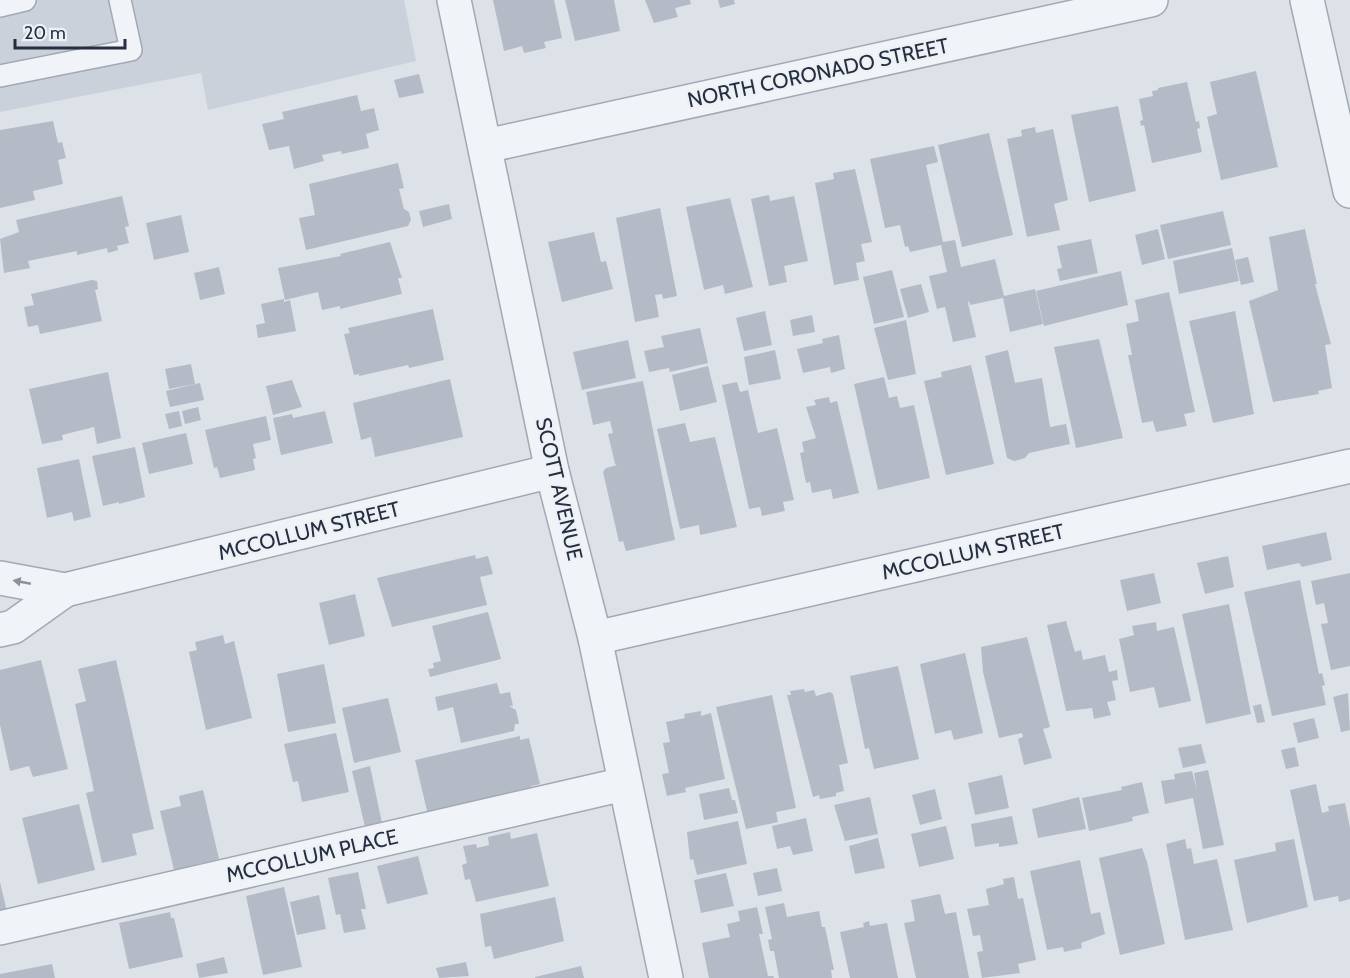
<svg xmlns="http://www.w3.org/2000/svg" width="1350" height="978" font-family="Cabin,sans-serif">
  <rect width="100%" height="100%" fill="#dde2e9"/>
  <!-- built -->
  <path fill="#cbd1db" d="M0,0H404L416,61L208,110L201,73L0,112Z"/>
  <!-- building -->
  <g fill="#b4bbc6">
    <path d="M493,0H554L562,38L544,42L546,48L524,53L522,46L504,51Z"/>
    <path d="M565,0H614L620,31L575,41Z"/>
    <path d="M645,0H690L691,4L675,8L678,17L654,23Z"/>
    <path d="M718,0H734L735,4L720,8Z"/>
    <path d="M1256,71L1278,167L1221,180L1207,117L1217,114L1210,82Z"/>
    <path d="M419,74L424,93L399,98L394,80Z"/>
    <path d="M1187,82L1196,122L1199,121L1200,128L1197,129L1202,152L1152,163L1144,125L1141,126L1140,121L1143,120L1139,99L1153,96L1152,91L1158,90V88Z"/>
    <path d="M357,95L361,111L374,108L379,130L366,134L369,148L342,154L341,151L322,155L324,161L294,169L289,146L269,150L262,124L284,119L282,112Z"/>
    <path d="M1118,106L1136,191L1089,202L1071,115Z"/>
    <path d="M53,121L58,143L62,142L66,158L58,160L63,184L33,191L35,200L0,208V130Z"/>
    <path d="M1035,127L1036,133L1053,129L1068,200L1054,204L1060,230L1027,237L1007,139L1022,136L1021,130Z"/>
    <path d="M989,133L1013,235L962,247L938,145Z"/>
    <path d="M934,146L938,162L926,165L943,242L955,240L961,267L995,259L1004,296L1035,289L1043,324L1010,332L1003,298L970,305L969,301L968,303L976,337L953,342L945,307L937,309L929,276L947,272L941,245L910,252L908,246L905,247L900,225L885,228L870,159Z"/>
    <path d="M398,163L404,188L399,189L404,209L409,212L411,220L408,226L306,250L299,218L315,215L309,184Z"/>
    <path d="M855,169L872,242L861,244L865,261L856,263L859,280L834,285L815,183L834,179L833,173Z"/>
    <path d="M769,195L770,201L794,196L808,261L784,266L787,282L769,286L751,199Z"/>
    <path d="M122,196L129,226L125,227L129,243L117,246L118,250L108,253L107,248L77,255V251L28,261L30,268L4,273L0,239L19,232L16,220Z"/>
    <path d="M730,198L753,287L725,294L723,285L704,290L686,207Z"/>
    <path d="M449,204L452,219L423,227L419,211Z"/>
    <path d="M660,208L677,296L663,299L662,294L655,295L659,317L635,322L616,218Z"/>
    <path d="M1223,211L1231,245L1168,259L1160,225Z"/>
    <path d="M181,215L189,252L154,260L146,223Z"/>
    <path d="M1158,229L1165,259L1142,265L1135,235Z"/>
    <path d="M1305,229L1317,284H1315L1331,344L1325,345L1332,388L1318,391L1319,394L1273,402L1249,301L1278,290L1269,237Z"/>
    <path d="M594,232L601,262L606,261L613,289L562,302L548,242Z"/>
    <path d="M1091,239L1098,273L1060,281L1057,269L1062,268L1057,246Z"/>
    <path d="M390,242L402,278H398L402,294L340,309V306L322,310L318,292L285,300L278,268L341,256L340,254Z"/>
    <path d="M1232,248L1239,281L1179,294L1173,261Z"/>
    <path d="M1248,257L1254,282L1241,285L1235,260Z"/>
    <path d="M219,267L225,294L200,300L194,273Z"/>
    <path d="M892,270L904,317L874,324L863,277Z"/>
    <path d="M1121,271L1128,305L1044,326L1036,291Z"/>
    <path d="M92,280L97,281L98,289L95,290L102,321L40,334L38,325L28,327L24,307L34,305L31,294Z"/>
    <path d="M921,284L929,312L908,318L900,289Z"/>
    <path d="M1169,292L1195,412L1184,414L1187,426L1156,432L1153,421L1142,423L1128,355H1132L1126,324L1139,321L1135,300Z"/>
    <path d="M284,299V302L290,300L296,331L258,338L256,325L265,323L261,304Z"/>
    <path d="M433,309L444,360L409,368L408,365L359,376V374L354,375L344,334L350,333L348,328Z"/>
    <path d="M765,311L772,345L744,351L736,318Z"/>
    <path d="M1235,311L1254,414L1213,423L1189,321Z"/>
    <path d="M812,315L815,332L793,336L790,320Z"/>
    <path d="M906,320L916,374L888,380L874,328Z"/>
    <path d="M700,328L708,363L670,372L669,368L649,372L644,351L664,347L661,336Z"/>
    <path d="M839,335L845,369L831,373L830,367L803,373L797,349L823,343L822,339Z"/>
    <path d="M1099,339L1123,438L1076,448L1054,347Z"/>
    <path d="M628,340L636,378L582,390L573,352Z"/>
    <path d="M775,350L781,379L749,385L744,357Z"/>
    <path d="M1008,350L1015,383L1042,378L1050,427L1066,424L1070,444L1029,453L1025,458L1014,461L1007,458L985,356Z"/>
    <path d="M191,364L195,384L169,389L165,369Z"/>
    <path d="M971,365L994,464L946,475L924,381L942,377L941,372Z"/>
    <path d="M708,366L717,402L680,411L672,375Z"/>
    <path d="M108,372L121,438L97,444L94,427L62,435L63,440L42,444L29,389Z"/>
    <path d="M884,377L889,398L897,396L900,408L914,405L930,478L878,490L854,384Z"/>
    <path d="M450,379L463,437L375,457L371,437L361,440L353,403Z"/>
    <path d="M292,380L302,407L273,415L266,386Z"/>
    <path d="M643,381L675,540L626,551L623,541L619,542L603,472L606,468L617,465L615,464L608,434L613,433L610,421L593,425L586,392Z"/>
    <path d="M737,382L740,392L748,390L758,433L777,428L794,500L783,502L785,511L762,516L760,507L749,509L722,385Z"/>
    <path d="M200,383L204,400L170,407L166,391Z"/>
    <path d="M829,397L830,403L837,401L859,493L833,499L831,489L812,493L810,482L806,483L800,453L804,452L802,442L816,438L806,407L816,405L814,400Z"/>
    <path d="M198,407L201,420L185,424L182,411Z"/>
    <path d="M179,411L182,426L169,429L165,414Z"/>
    <path d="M325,411L333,443L281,455L273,418L292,414L293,418Z"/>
    <path d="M266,416L271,440L253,444L256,458L253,459L255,470L220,478L217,467L214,468L205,430Z"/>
    <path d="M685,423L690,442L715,437L737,527L700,535L699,525L680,529L657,429Z"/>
    <path d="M186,433L193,464L149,474L142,443Z"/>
    <path d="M135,447L145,497L119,504V502L103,506L92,456Z"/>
    <path d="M79,459L91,517L74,521L72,512L47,518L37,468Z"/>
    <path d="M1326,532L1332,560L1302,567L1299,563L1267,570L1262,546Z"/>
    <path d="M475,555L476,559L488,556L493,574L480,577L487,605L392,627L377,578Z"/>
    <path d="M1228,556L1234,587L1205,594L1197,563Z"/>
    <path d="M1154,573L1161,603L1127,611L1120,580Z"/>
    <path d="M1350,573V666L1331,670L1321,624L1328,623L1324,603L1316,605L1311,581Z"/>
    <path d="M1300,580L1319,674L1322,673L1325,685L1322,686L1326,705L1272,716L1244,592Z"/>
    <path d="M355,594L365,636L329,645L319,603Z"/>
    <path d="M1229,604L1251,714L1206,724L1182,614Z"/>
    <path d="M488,612L501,659L430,677L428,669L434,668L433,663L441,661L432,626Z"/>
    <path d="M1066,621L1075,652L1081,650L1083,660L1105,655L1109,672L1117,670L1118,680L1112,681L1116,700L1107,702L1111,715L1094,719L1092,708L1066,711L1047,625Z"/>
    <path d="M1156,622L1157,631L1174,627L1191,701L1159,708L1154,687L1130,692L1119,639L1134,635L1132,626Z"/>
    <path d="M223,635L225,644L234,641L252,718L206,730L189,652L197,650L195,642Z"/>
    <path d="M1027,637L1050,727L1043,729L1052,758L1024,765L1018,739L1023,737L1022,733L999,738L983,672L981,647Z"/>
    <path d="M965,653L983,733L954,740L951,730L935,734L920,664Z"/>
    <path d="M41,660L68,769L33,777L29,766L10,771L0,725V670Z"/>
    <path d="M116,660L154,829L132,834L137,855L102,863L86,793L94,791L75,704L86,701L78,669Z"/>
    <path d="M324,664L336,723L288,732L277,674Z"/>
    <path d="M898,666L919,759L874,769L869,748L865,749L850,676Z"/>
    <path d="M497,683L500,694L510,692L513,706H509L516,710L519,724H515L514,731L461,743L453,707L438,711L435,697Z"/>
    <path d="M804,689L805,692L814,690L816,696L830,692L833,694L848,763L839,765L844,791L836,793V796L820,799L819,795L813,797L787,695H791L790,691Z"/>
    <path d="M1348,693L1350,730L1341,732L1333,697Z"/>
    <path d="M772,695L796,808L776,812L778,822L746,829L716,707Z"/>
    <path d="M388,698L401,752L354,763L342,708Z"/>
    <path d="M1261,704L1265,722L1257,723L1253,706Z"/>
    <path d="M701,711V716L711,713L725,779L685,788L686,792L667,796L662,774L669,773L663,743L670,742L666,722L685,718L684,714Z"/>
    <path d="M1314,718L1319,738L1298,743L1293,723Z"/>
    <path d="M336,733L349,792L302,802L298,781L293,782L284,744Z"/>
    <path d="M520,736V740L529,738L540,784L531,786L532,791L428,815L415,760Z"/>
    <path d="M1201,744L1206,763L1183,768L1178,748Z"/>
    <path d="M1295,747L1299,766L1286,769L1281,750Z"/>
    <path d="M370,766L382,823L365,827L352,771Z"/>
    <path d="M1208,770L1224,845L1203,849L1193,798L1165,804L1161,781L1175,779L1174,774L1192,771L1197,791L1194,773Z"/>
    <path d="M1002,775L1009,808L975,815L968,783Z"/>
    <path d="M1142,782L1149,813L1132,817L1133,821L1089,831L1082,798L1122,790L1121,787Z"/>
    <path d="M1316,784L1322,813L1329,811L1328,806L1345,803L1350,828V899L1339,902L1338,896L1314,901L1290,790Z"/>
    <path d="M729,788L732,800H735L738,813L704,820L699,794Z"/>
    <path d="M935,789L942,819L920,825L912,795Z"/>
    <path d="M203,790L219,859L174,870L160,811L181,806L179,796Z"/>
    <path d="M870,797L878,834L845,841L834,805Z"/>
    <path d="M1079,797L1086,829L1038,838L1032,809Z"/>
    <path d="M79,804L95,870L38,884L22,818Z"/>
    <path d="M1012,816L1018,844L999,847V843L975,847L971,824Z"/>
    <path d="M806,818L813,851L793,855L790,846L777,849L772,826Z"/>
    <path d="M738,821L747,864L697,875L693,859L690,860L687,832Z"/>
    <path d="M946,826L954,859L919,867L911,834Z"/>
    <path d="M510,832L511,839L537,833L549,886L476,902L470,879L465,880L462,865L467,863L463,846L476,844L477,848L489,845L488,837Z"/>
    <path d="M878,838L885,868L855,874L849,846Z"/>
    <path d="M1185,839L1187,849L1191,848L1194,864L1217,859L1233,930L1185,940L1166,844Z"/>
    <path d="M1294,839L1308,907L1247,923L1234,860L1276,851L1275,843Z"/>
    <path d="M1142,848L1147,862L1165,944L1120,955L1099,858Z"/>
    <path d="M418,856L428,894L387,904L377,866Z"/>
    <path d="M1080,860L1091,914L1100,912L1105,934L1081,943L1082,948L1064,952L1063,947L1047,950L1030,871Z"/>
    <path d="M777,868L782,891L758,896L753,873Z"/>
    <path d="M358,872L366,909H361L366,929L344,933L340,914L336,915L328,878Z"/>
    <path d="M726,873L734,906L701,913L694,880Z"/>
    <path d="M1014,877L1018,899L1023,898L1036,960L1018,964L1020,973L982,978L977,952L983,951L980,935L973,936L967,909L989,905L986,889L1004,884L1003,879Z"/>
    <path d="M0,882L7,912L0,914Z"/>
    <path d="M284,887L302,967L263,975L246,896Z"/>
    <path d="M940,894L945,914L956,912L969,978H916L904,923L915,921L911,900Z"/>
    <path d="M319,895L326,929L297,935L290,902Z"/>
    <path d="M555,897L564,941L494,959L491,946L485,947L480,914Z"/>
    <path d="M784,903L787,917L819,911L822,927H825L834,970H831L832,978H779L774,951H770L768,940L772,939L765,907Z"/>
    <path d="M757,907L763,934H759L768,976H773L774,978H709L702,943L730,937L727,924L740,921L738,911Z"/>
    <path d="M170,912L171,918H174L183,957L129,969L119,923Z"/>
    <path d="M869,921L870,926L887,923L898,978H850L840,932L864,927L863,923Z"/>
    <path d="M224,957L228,973L199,978L196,964Z"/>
    <path d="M466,962L469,976L439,978L436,968Z"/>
    <path d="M52,964L55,978H0V974Z"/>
    <path d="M581,966L584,978H535V977Z"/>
  </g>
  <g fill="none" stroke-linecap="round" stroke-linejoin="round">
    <defs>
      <g id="service">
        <path d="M0,6L25,0"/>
        <path d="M0,76L131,50L120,0"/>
      </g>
      <g id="minor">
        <path d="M454,0L552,471L595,638L666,978"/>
        <path d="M486,146L1151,0"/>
        <path d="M0,578L65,590L13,627L0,630"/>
        <path d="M65,590L552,471"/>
        <path d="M595,638L1350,466"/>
        <path d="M0,928L624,784"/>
      </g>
      <path id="tertiary" d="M1307,0L1350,191"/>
    </defs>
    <!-- service casing -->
    <use href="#service" stroke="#a2a9b3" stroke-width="24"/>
    <!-- minor casing -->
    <use href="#minor" stroke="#a2a9b3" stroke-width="36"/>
    <!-- tertiary casing -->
    <use href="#tertiary" stroke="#a2a9b3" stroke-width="36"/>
    <!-- service -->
    <use href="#service" stroke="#f0f3f7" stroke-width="21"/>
    <!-- minor -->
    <use href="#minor" stroke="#f0f3f7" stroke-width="33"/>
    <!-- tertiary -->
    <use href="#tertiary" stroke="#f0f3f7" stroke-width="33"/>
  </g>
  <!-- one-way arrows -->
  <defs><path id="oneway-solid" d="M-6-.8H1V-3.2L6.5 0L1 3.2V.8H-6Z" transform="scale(1.5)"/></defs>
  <use fill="#8a919c" href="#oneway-solid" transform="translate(22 582) rotate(-169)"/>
  <g text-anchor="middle" stroke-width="4.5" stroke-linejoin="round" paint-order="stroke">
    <!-- street labels -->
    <g font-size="21" fill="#252f41" stroke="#edf1f6">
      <text transform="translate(818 73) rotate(-12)" y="7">NORTH CORONADO STREET</text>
      <text transform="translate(559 489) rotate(77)" y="7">SCOTT AVENUE</text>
      <text transform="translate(309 531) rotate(-14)" y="7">MCCOLLUM STREET</text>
      <text transform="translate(973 552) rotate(-13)" y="7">MCCOLLUM STREET</text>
      <text transform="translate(312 856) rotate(-13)" y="7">MCCOLLUM PLACE</text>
    </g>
  </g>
  <!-- scale -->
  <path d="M15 39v9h110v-9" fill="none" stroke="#252f41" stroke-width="3"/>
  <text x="24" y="39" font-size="18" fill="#252f41" stroke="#edf1f6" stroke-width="4.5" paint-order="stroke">20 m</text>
</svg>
